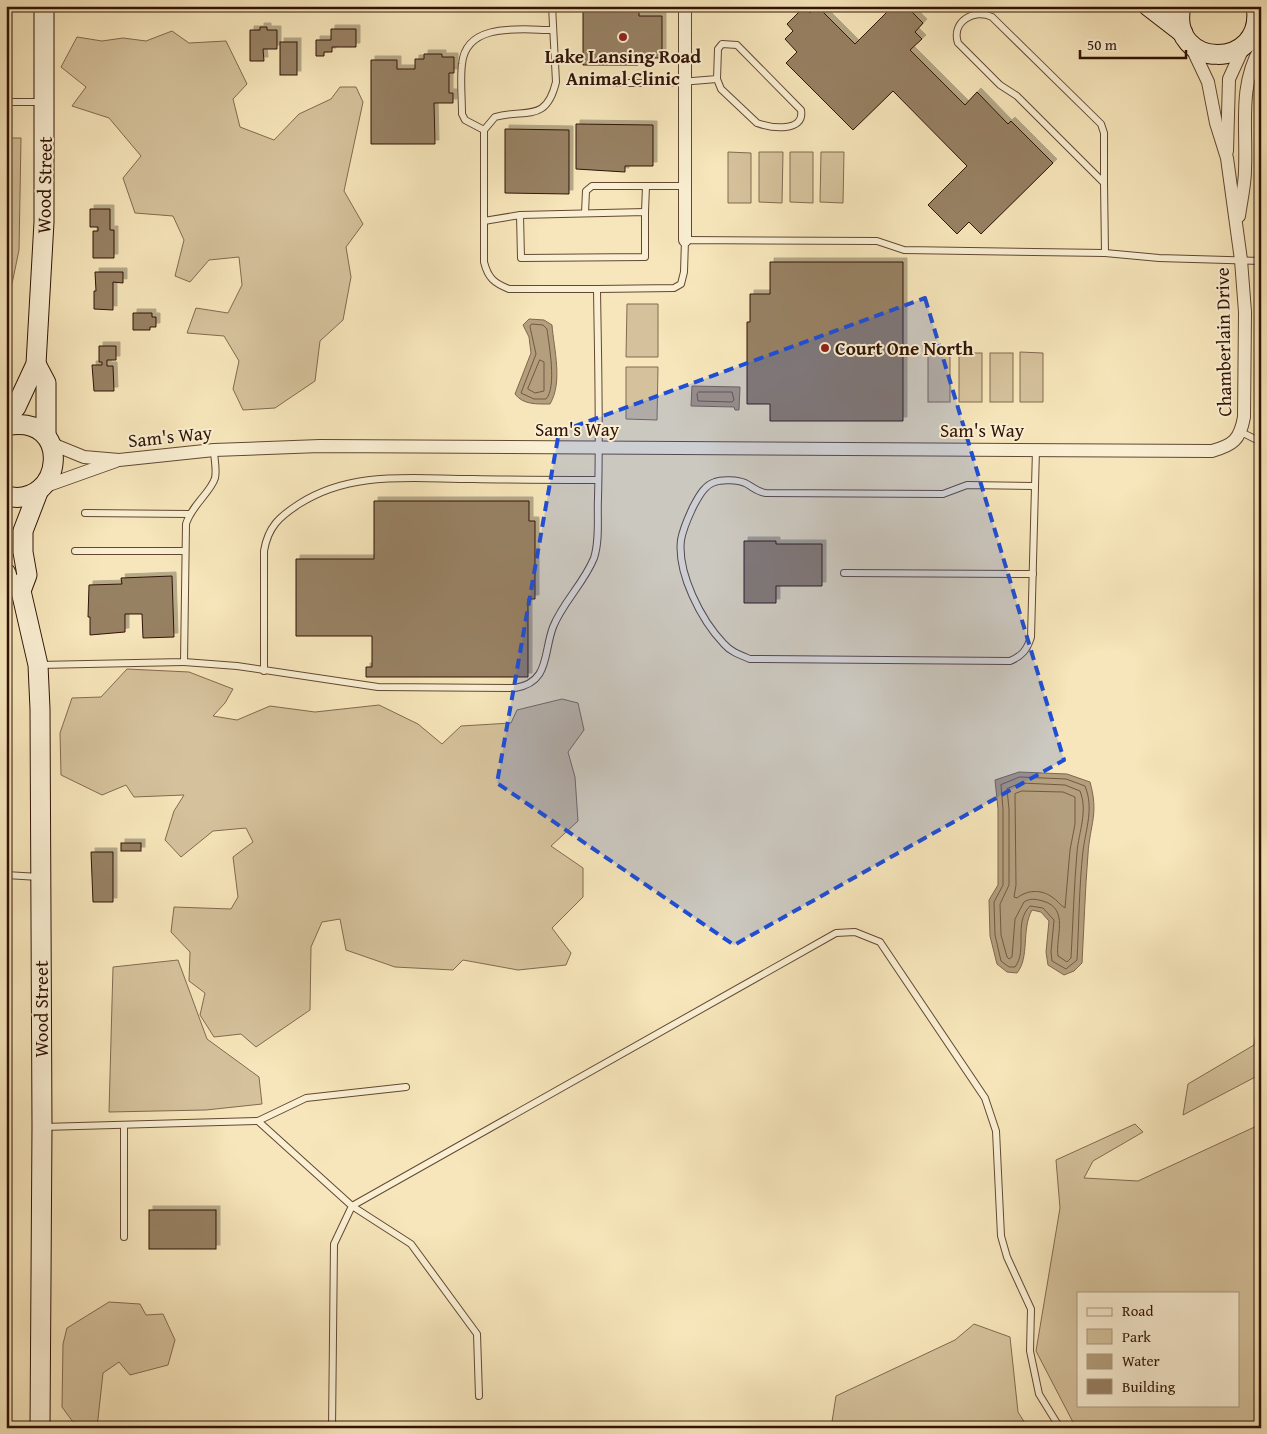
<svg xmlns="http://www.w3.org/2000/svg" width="1267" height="1434" font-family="'Gentium Book Plus',serif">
  <defs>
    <filter id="shadow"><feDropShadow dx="4" dy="-4" stdDeviation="0" flood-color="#0004"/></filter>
  </defs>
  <rect width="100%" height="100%" fill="#f7e6bb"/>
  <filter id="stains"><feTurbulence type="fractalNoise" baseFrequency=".004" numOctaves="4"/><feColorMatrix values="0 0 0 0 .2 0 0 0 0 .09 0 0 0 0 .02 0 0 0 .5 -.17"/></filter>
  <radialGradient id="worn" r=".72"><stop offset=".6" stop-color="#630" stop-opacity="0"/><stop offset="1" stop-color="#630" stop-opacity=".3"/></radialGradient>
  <!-- green -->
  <g fill="#d5c29c" stroke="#826a50" fill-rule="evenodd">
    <path d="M172,31L189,43L226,41L247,84L233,99L240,127L274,140L299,114L331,99L340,87H356L363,102L344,191L363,224L346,247L351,277L343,320L320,341L315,381L275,408L243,410L233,389L239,361L224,336L187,333L196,308L228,313L242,285L239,257L209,260L190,282L175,276L184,240L173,216L135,213L123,178L141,156L109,118L72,106L86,87L61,67L77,37L102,41L123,38L146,41Z"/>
    <path d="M6,138H21L19,250L6,313Z"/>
    <path d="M728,152L751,153V203H728Z"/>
    <path d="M759,152H783L782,203L759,202Z"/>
    <path d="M790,152H813V203L790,202Z"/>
    <path d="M821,152H844L843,203L820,202Z"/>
    <path d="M627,304H658V357H626Z"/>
    <rect x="928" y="352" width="22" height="50"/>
    <path d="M1020,352L1043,353V402H1020Z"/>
    <rect x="959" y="353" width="23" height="49"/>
    <rect x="990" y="353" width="23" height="49"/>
    <path d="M626,367H658L657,420L626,419Z"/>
    <path d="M127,669L189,672L233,689L225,703L213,716L237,720L270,706L315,712L379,705L418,724L442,744L461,726L511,723L517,710L562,699L578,703L584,730L568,752L575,777L578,821L551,846L583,868V897L552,928L571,953L566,965L518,970L463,960L453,970L395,967L346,950L340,919L322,922L311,947L310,1010L256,1047L241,1034L214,1037L200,1015L205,993L189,981L190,952L171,932L174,907L231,909L238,897L233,857L253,842L246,828L213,831L181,857L165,840L174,811L184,795L134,797L126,785L102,795L61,775L60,733L72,698L101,697Z"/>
    <path d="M178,960L207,1039L259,1077L262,1104L206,1110L109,1112L113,967Z"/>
    <path d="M1261,1024V1074L1183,1115L1188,1084L1254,1045L1257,1026Z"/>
    <path d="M1135,1124L1143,1132L1093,1161L1084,1178L1138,1181L1261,1124V1428H1076L1036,1351L1060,1208L1056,1160ZM1078,1293H1238V1405H1078Z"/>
    <path d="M109,1302L140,1304L146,1315L163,1314L175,1340L168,1365L130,1375L119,1362L103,1373L97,1428H83L82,1423L73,1422L62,1407L63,1344L67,1328Z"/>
    <path d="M974,1324L1010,1337L1018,1412L1028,1428H831L836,1396L955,1340Z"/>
  </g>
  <!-- water -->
  <g fill="#b39e7d" stroke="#7f664d">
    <path d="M529,319L544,320L552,325C554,350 563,382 550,404C537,404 523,405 515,394L531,353L529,337L523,325Z"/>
    <path d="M692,386L740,387L739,410H735L734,407L691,406Z"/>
    <path d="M1019,772L1067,774L1090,782C1099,814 1090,824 1088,854C1085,891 1084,927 1082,963L1074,971L1064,975L1048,965L1046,952L1049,921L1041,912L1032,910C1021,930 1030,957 1017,973L1007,972L997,964L990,936L989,900L998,885V809L995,780Z"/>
  </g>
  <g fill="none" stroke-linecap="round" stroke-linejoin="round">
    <!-- shore -->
    <g stroke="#725841" stroke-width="1">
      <path d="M532,324L543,325L547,329C549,345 557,387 546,399H534L521,393L536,354L530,327Z"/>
      <path d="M540,360L544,362V391L535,393L528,389Z"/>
      <path d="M699,392H732L734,400L732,402L698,401L697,394Z"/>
      <path d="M1020,777L1066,779L1085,786C1094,808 1086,828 1083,851C1079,887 1079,924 1077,960L1066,969L1052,961L1051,952L1054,920L1043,908L1030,906C1013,923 1028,950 1015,967H1009L1001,961L995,935L994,902L1003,885V809L1001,785Z"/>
      <path d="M1021,783L1065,785L1080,791C1088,811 1079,831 1077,852C1074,887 1073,922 1071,958L1067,962L1058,956C1055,937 1070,909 1043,901C1035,899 1030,898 1024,902L1015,919L1012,957L1009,959L1007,957L1001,935L1000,904L1009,885V809L1007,789Z"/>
      <path d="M1022,791L1063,792L1075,797V824L1070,850L1065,908C1060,905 1057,900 1052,897C1041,889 1027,890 1017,898L1014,897L1016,885L1015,794Z"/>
    </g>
  </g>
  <!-- building -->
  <g fill="#978164" stroke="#301305" filter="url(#shadow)">
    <path d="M817,6L855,44L893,6L899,12L906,6L923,23L915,32L922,39L910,50L965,105L977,92L1008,124L1011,121L1053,163L981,234L969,222L957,234L928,205L967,166L893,91L853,130L786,63L797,52L785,39L793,31L787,24L804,7L810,13Z"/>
    <path d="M583,9H639V16H662V58H638V65H583Z"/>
    <path d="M260,27H267V30H277V49H263L264,61H250V30H260Z"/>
    <path d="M331,29H356V47H332V52H324V56H316V40H331Z"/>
    <rect x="280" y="42" width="17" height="33"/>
    <path d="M424,54H442V57H454V73H449V93H453V103H434L435,144H371V60H397V69H415V59H424Z"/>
    <path d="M576,124L653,125V166H625V172L576,169Z"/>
    <path d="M505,129L569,130V194L505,193Z"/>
    <path d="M90,209H110V230H114V258H93V231H98V227H90Z"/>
    <path d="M770,262H903V421H770V404H747V322H750V294H770Z"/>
    <path d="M95,272H123V283L113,282V310L94,309V291H96Z"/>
    <path d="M133,313H152V317H156V327H150V330H133Z"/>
    <path d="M99,346H116V360H107V366H113L114,391H94L92,365H102V362H99Z"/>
    <path d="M374,501H529V521H535V599H528V677H366V667H372V636H296V559H374Z"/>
    <path d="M744,541H776V544H822V586H776V603H744Z"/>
    <path d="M172,576L174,637L143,638L142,614H125V632L90,635V617H88L89,585L122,584L121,578Z"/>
    <rect x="121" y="843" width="20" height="8"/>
    <path d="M91,852H113V902H93Z"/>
    <rect x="149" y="1210" width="67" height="39"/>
  </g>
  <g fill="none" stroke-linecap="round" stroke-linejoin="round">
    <defs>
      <g id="lane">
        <path d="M582,83H668L717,79L721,89L757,123C771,128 805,133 801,110L737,45L722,44L718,49L717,79"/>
        <path d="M6,100L11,102H41"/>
        <path d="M484,130L465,120L462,114C462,97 460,80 462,64C466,21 523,30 552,30"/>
        <path d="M1104,183V133L1101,124L992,17C974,8 951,22 958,43L1000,85L1017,96L1104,183L1105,253"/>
        <path d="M645,212L646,186"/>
        <path d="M585,213L586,191L592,186H684"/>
        <path d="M484,221L520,215L645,212V257L521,258L520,215"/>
        <path d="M597,289L674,288L681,284L684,272L685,240L877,241L904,250L1105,253L1159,258L1261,261"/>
        <path d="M1241,432L1261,442"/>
        <path d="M1034,486L967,485L943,494L766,493C757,492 753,487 745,483C738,480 722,479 715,482C704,485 698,498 693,507C688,518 683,528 681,540C677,573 701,620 724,644C731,652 740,655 750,659L1010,661C1022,656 1027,650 1031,637L1036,449"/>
        <path d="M85,513L189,514"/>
        <path d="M75,551H184"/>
        <path d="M844,573L1033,574"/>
        <path d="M184,662L237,666L378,687L515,688C550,682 543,654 553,627C563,602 584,583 594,558C600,540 597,517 598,498C600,428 598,359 597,289H509C494,283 488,278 484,262V130L495,117C525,108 546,124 556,82L552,6"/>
        <path d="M39,665L184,662L186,524C191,506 211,492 215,478C217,469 214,459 214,450"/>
        <path d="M264,671V551C268,527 279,517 299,504C352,470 412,479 473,479C515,480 556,480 598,480"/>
        <path d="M6,875L39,877"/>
        <path d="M258,1121L352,1206L334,1244L332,1428"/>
        <path d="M124,1125V1237"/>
        <path d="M43,1127L258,1121L306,1098L406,1087"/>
        <path d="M479,1396L477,1334L411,1244L352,1206L836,933L855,932L880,942L985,1098L996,1131L1001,1236L1007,1257L1031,1309L1030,1351L1039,1394L1060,1428"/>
      </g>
      <g id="street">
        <path d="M685,6V240"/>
        <path d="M1227,151L1229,79L1244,46"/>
        <path d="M1239,216C1241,201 1245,185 1245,170C1247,127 1238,86 1261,47"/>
        <path d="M52,444L84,457L119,460L214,450L320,446L1212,451C1233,445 1240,440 1244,417L1245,312L1241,260L1227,158L1216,123L1208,82L1191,46"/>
        <path d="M43,487L116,461"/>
      </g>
      <g id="secondary">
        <path d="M1148,6L1183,33"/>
        <path d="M1181,6C1167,70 1267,71 1256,6"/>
        <path d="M36,364L46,383V434"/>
        <path d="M6,419L16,407L36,364L44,222V6"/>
        <path d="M6,426C74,412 64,510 6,496"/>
        <path d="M38,492L23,531V552L27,575L21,591L38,665L40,709L42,1127L40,1428"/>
        <path d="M6,573L8,580L21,591"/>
      </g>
    </defs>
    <!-- lane casing -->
    <use href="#lane" stroke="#624832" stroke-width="8"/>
    <!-- street casing -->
    <use href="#street" stroke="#624832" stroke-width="14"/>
    <!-- secondary casing -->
    <use href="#secondary" stroke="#301305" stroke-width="21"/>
    <!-- lane -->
    <use href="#lane" stroke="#faefd3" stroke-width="6"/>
    <!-- street -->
    <use href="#street" stroke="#faefd3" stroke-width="12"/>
    <!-- secondary -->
    <use href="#secondary" stroke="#faefd3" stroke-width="19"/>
  </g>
  <!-- marked area -->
  <path fill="#1d4ed8" fill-opacity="0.2" stroke="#1d4ed8" stroke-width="4" stroke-dasharray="10 6" stroke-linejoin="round" d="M925,298L1064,760L734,945L497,783L559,432Z"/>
  <!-- markers -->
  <g fill="#8f2418" stroke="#faefd3" stroke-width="2">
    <circle cx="623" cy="37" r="5"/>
    <circle cx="825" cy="348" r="5"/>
  </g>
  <g text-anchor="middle" stroke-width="4" stroke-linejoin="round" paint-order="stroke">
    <!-- poi labels -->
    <g font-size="19" font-weight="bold" fill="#301305" stroke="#faefd3">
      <text x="623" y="63">Lake Lansing Road<tspan x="623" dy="22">Animal Clinic</tspan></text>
      <text x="835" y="355" text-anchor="start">Court One North</text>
    </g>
    <!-- street labels -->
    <g font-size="19" fill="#301305" stroke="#faefd3">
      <text transform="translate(44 185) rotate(-89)" y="7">Wood Street</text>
      <text transform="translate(1223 342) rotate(-91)" y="7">Chamberlain Drive</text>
      <text x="577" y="436">Sam's Way</text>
      <text x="982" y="437">Sam's Way</text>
      <text transform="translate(170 436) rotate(-6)" y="7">Sam's Way</text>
      <text transform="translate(41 1009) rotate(-90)" y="7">Wood Street</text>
    </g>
  </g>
  <!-- margin -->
  <rect width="1267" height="1434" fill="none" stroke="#f7e6bb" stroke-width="25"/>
  <rect x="8" y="8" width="1252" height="1419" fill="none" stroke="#301305" stroke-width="2.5"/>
  <rect x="12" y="12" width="1242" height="1409" fill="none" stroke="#301305"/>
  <!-- legend -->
  <rect x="1077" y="1292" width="162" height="115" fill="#faefd3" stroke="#a99781"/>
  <rect x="1087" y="1308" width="25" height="8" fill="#faefd3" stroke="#a99781"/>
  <text x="1122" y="1316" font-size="15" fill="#301305">Road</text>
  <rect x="1087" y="1329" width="25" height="15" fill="#d5c29c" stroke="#a99781"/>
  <text x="1122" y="1342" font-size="15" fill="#301305">Park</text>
  <rect x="1087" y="1354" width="25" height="15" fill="#b39e7d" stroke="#a99781"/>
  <text x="1122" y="1366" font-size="15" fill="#301305">Water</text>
  <rect x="1087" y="1379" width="25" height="15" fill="#978164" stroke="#a99781"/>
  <text x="1122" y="1392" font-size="15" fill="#301305">Building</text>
  <!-- scale -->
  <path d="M1080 50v8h106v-8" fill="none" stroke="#301305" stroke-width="2.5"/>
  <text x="1087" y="50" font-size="15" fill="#301305" stroke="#faefd3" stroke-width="4" paint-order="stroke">50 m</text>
  <rect width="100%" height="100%" filter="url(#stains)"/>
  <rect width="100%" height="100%" fill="url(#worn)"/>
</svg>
